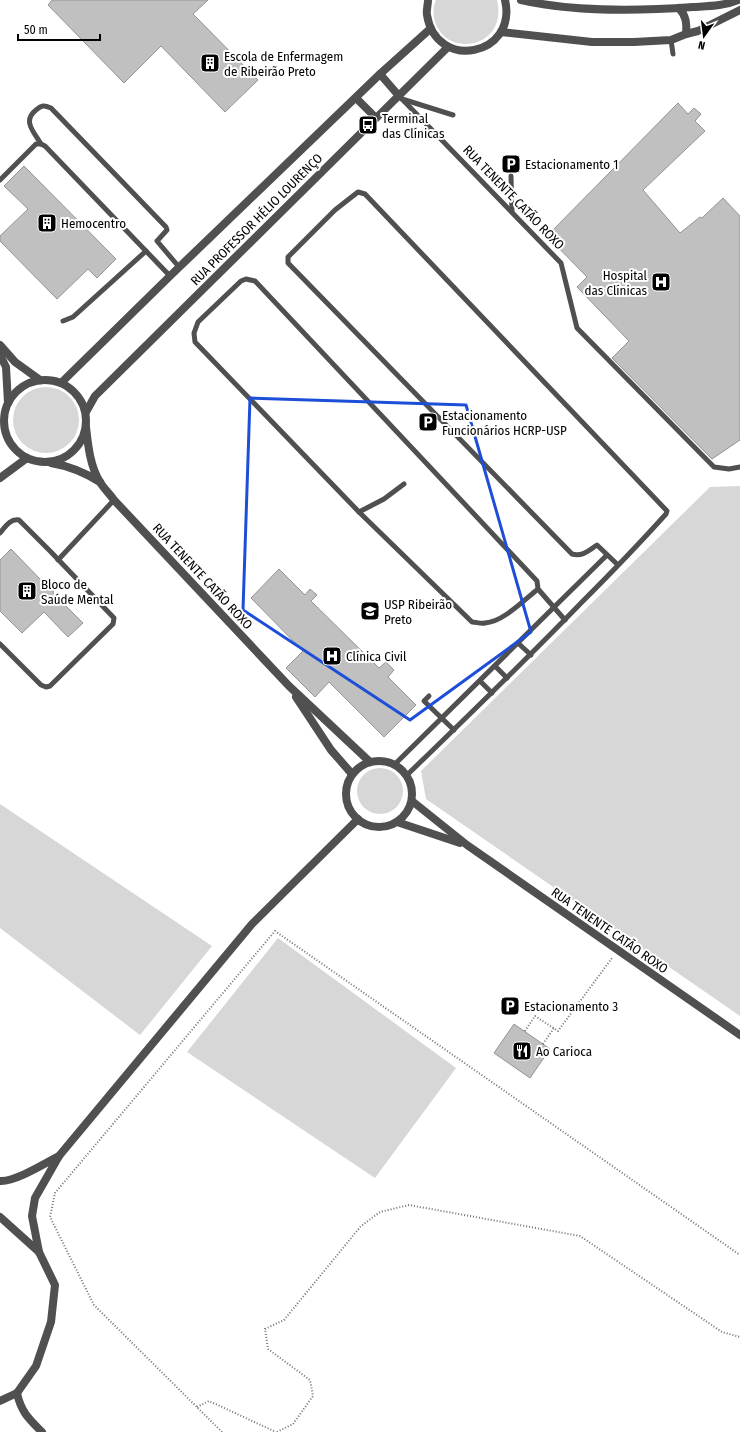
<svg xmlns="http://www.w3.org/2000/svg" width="740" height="1432" font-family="'Fira Sans Condensed',sans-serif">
  <rect width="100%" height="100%" fill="#fff"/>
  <!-- green -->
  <g fill="#d7d7d7">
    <path d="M436,0H497C509,49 443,60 434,18C433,12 433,6 436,0Z"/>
    <circle cx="46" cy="420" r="33"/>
    <path d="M740,486V1016L426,799L421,771L710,487Z"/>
    <circle cx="380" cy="791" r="23"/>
    <path d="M0,804L212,946L140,1035L0,928Z"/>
    <path d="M278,938L456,1068L375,1178L187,1052Z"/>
  </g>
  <!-- building -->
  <g fill="#c0c0c0" stroke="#949494">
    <path d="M52,0H208L193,14L258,80L225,112L161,46L124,83L48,5Z"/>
    <path d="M678,103L688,114L694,108L701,114L695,121L705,131L643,190L680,233L700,217L702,218L723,198L740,216V440L712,459L612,358L629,341L577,287L587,277L547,236Z"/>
    <path d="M24,166L116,259L97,278L88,269L57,299L0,241V236L28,209L4,186Z"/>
    <path d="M11,549L42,581L48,580L55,586L53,593L83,623L68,637L44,612L22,633L0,611V560Z"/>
    <path d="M279,569L305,595L310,589L317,595L311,601L379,668L386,662L394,670L388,677L416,705L384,737L329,682L315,697L286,668L303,651L251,598Z"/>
    <path d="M514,1024L550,1049L530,1078L494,1053Z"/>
  </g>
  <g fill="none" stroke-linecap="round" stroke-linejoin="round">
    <!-- path -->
    <g stroke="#727272" stroke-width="2" stroke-dasharray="1 2" stroke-linecap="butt">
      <path d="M525,1031L535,1016L558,1031L612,958"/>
      <path d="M543,1044L554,1028"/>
      <path d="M197,1407L209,1401L276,1432"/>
      <path d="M222,1432L94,1305L50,1217L55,1193L275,931L740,1255"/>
      <path d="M277,1432L293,1424L313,1396L310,1380L268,1349L265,1329L284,1320L361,1226L380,1212L409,1205L580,1236L722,1332L740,1337"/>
    </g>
    <!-- service -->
    <g stroke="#505050" stroke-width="5">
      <path d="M671,40L673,54"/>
      <path d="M399,96L561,263L577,328L714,467L729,469L740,467"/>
      <path d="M402,99L453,115"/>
      <path d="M41,144C34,132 22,121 36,110C42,105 44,105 51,108L166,227L167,230L157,241L179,267"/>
      <path d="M511,176L512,212"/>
      <path d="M0,180L36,144H41L45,146L170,276"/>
      <path d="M63,321L73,317L146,251"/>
      <path d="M359,512L384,499L404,484"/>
      <path d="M0,533C5,527 11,518 19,520L51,552L114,618L113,624L50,686L46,687L41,685L0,644"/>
      <path d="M58,560L114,500"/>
      <path d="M538,589C524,600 503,622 485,623C481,624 476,622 472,622L359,512L195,342L194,333L198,322L241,281L246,279L255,281L537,581L538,589L565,620"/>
      <path d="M518,643L531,655"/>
      <path d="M495,666L507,678"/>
      <path d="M480,681L492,693"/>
      <path d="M429,696L424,701L454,730"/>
      <path d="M395,764L607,555"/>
      <path d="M407,775C466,718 525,661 582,602C611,573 639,544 666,514L667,511L365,194L358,192L335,210L288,257V263L572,554C583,557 589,550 597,545L618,565"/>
    </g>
    <!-- minor -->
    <g stroke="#505050" stroke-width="8">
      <path d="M428,0C428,5 426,11 427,15C436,72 518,56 505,0"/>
      <path d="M521,0C574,12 639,11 693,7C709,6 724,6 738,0"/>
      <path d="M679,8C686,16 687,23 686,34"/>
      <path d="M501,32L592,42H634L671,40L686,34L698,31L740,10"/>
      <path d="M380,74L399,96"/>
      <path d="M356,98L376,118"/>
      <path d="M0,345L15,362L40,380"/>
      <path d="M0,355L6,367L8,403"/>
      <circle cx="45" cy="421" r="41"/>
      <path d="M61,383L170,276L380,74L430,29"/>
      <path d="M86,412L95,396L448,47"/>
      <path d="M86,427C88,445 90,466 100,482C104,489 110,494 114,500L289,686L370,762"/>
      <path d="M51,463C69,466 84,472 100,482"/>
      <path d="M0,478L27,458"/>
      <path d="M296,697L331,750L352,774"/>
      <circle cx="379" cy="794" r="33"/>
      <path d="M412,801L467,845L740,1035"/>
      <path d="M397,822L460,843"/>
      <path d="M59,1156L252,924L358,819"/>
      <path d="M0,1181C15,1182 44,1164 59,1156L35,1198L32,1216L39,1252"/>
    </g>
    <!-- tertiary -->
    <g stroke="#505050" stroke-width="8">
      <path d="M0,1217L39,1252L55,1285L51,1322L36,1366L17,1393L0,1401"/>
      <path d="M17,1393C21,1412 29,1419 42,1432"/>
    </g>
  </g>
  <!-- marked area -->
  <path fill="none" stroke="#1d4ed8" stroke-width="3" stroke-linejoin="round" d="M250,398L466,405L531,632L410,720L243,610Z"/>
  <!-- icons -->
  <defs>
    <symbol id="building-square" viewBox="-11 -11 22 22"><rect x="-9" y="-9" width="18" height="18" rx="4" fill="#000" stroke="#fff"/><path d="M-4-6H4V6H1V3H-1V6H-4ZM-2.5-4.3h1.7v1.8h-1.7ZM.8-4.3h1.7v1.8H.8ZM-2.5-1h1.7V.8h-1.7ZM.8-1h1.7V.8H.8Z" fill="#fff"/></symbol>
    <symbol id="bus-square" viewBox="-11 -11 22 22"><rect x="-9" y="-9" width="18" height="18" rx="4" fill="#000" stroke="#fff"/><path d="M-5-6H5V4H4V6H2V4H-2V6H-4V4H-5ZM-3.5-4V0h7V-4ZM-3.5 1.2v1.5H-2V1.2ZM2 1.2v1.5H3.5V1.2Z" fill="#fff"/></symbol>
    <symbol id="parking-square" viewBox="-11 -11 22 22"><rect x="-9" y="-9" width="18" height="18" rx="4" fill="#000" stroke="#fff"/><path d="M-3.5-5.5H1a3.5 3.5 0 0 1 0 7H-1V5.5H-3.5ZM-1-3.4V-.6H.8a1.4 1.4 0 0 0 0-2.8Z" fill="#fff"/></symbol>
    <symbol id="hospital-square" viewBox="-11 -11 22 22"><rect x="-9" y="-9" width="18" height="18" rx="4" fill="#000" stroke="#fff"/><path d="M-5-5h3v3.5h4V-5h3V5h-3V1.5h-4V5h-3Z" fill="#fff"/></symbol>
    <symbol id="university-square" viewBox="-11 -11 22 22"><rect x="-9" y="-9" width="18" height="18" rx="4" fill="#000" stroke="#fff"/><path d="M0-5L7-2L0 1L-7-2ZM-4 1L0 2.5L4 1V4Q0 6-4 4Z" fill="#fff"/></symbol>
    <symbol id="restaurant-square" viewBox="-11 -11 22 22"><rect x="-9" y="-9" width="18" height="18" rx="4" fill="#000" stroke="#fff"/><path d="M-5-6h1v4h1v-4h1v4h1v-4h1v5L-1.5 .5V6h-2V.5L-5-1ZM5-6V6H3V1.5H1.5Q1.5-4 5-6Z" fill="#fff"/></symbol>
  </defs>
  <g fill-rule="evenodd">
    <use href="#building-square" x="199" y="52" width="22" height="22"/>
    <use href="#bus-square" x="357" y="114" width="22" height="22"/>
    <use href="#parking-square" x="500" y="153" width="22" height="22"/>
    <use href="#building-square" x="36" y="212" width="22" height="22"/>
    <use href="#hospital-square" x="650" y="271" width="22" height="22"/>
    <use href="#parking-square" x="417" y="411" width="22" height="22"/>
    <use href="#building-square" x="16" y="580" width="22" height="22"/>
    <use href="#university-square" x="359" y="600" width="22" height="22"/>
    <use href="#hospital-square" x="321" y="645" width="22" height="22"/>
    <use href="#parking-square" x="499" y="995" width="22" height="22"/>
    <use href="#restaurant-square" x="511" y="1040" width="22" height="22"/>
  </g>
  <g text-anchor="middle" stroke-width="4" stroke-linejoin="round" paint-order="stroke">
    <!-- poi labels -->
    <g font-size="13" fill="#000" stroke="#fff" text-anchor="start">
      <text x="224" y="61">Escola de Enfermagem<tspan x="224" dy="15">de Ribeirão Preto</tspan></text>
      <text x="382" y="123">Terminal<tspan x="382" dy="15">das Clínicas</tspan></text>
      <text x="525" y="169">Estacionamento 1</text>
      <text x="61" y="228">Hemocentro</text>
      <text x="647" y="280" text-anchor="end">Hospital<tspan x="647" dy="15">das Clínicas</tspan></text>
      <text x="442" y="420">Estacionamento<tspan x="442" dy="15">Funcionários HCRP-USP</tspan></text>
      <text x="41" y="589">Bloco de<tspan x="41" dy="15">Saúde Mental</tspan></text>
      <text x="384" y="609">USP Ribeirão<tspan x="384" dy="15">Preto</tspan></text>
      <text x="346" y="661">Clínica Civil</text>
      <text x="524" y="1011">Estacionamento 3</text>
      <text x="536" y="1056">Ao Carioca</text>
    </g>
    <!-- street labels -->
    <g font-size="13" fill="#000" stroke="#fff">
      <text transform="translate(514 197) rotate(46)" y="5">RUA TENENTE CATÃO ROXO</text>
      <text transform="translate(256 219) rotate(-45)" y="5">RUA PROFESSOR HÉLIO LOURENÇO</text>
      <text transform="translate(203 576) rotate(47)" y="5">RUA TENENTE CATÃO ROXO</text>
      <text transform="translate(610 930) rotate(35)" y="5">RUA TENENTE CATÃO ROXO</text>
    </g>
  </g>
  <!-- north arrow -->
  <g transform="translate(704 36) rotate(194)" stroke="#ffffff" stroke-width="3" paint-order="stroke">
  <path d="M0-3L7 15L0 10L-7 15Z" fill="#000000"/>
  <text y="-6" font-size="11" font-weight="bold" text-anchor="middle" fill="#000000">N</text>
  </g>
  <!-- scale -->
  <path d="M18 34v6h82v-6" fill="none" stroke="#000000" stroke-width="2"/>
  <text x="24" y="34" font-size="12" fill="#000000" stroke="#ffffff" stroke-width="3" paint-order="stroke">50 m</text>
</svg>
